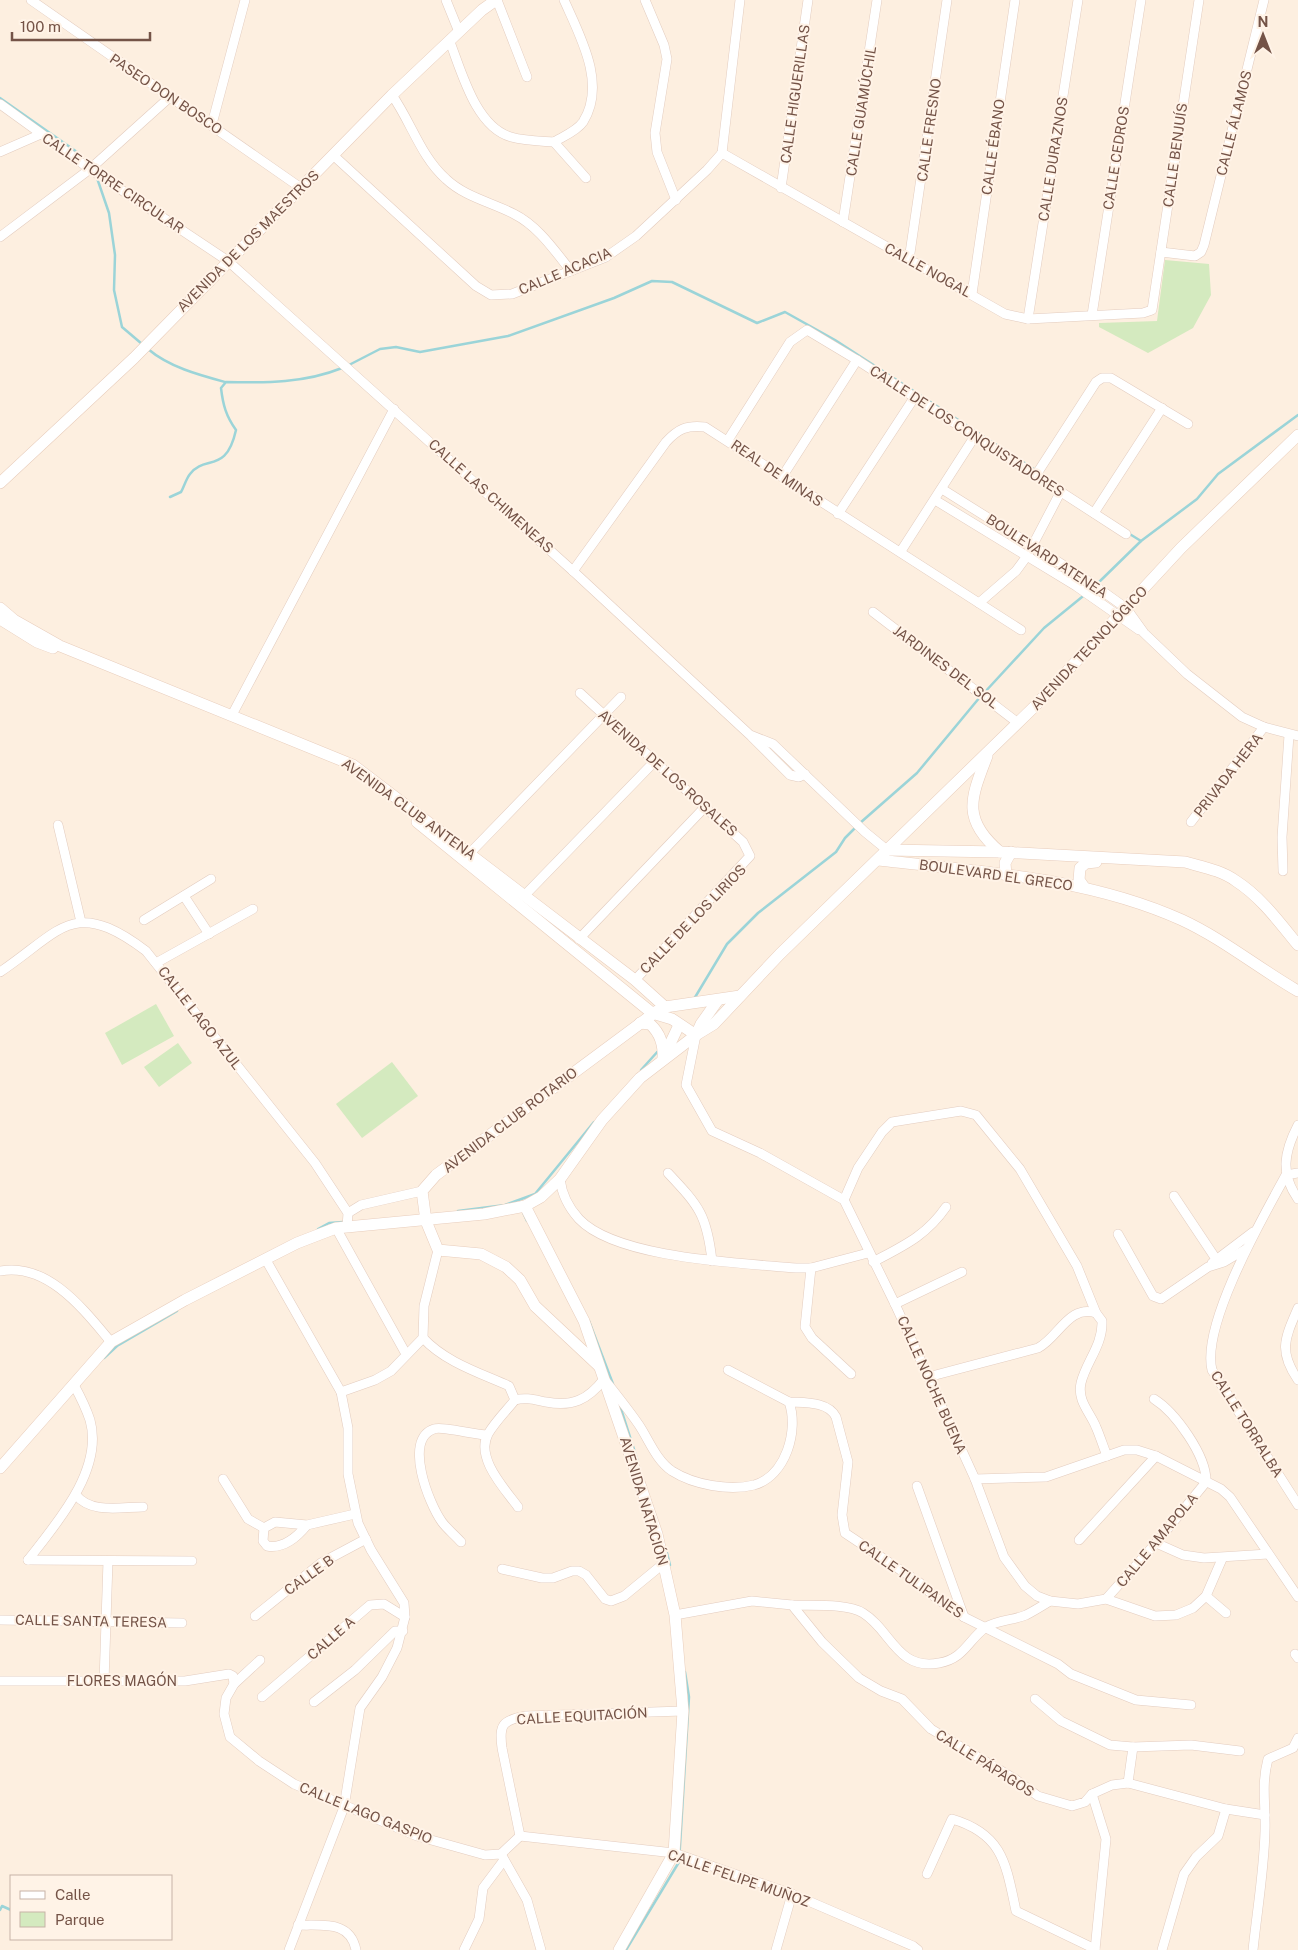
<svg xmlns="http://www.w3.org/2000/svg" width="1298" height="1950" font-family="'Public Sans',sans-serif">
  <rect width="100%" height="100%" fill="#fdefe0"/>
  <!-- green -->
  <g fill="#d4eabf">
    <path d="M1165,260L1209,264L1211,295L1193,328L1148,353L1099,327V323L1157,321Z"/>
    <path d="M156,1004L174,1036L122,1065L105,1033Z"/>
    <path d="M178,1043L192,1063L159,1087L144,1067Z"/>
    <path d="M392,1062L418,1096L362,1138L336,1104Z"/>
  </g>
  <g fill="none" stroke-linecap="round" stroke-linejoin="round">
    <!-- stream -->
    <g stroke="#9bd4d8" stroke-width="2.5">
      <path d="M0,98L77,152L81,158"/>
      <path d="M97,178L109,213L115,255L114,290L122,327L142,344"/>
      <path d="M148,349C169,367 199,375 225,382"/>
      <path d="M347,366L380,349L396,347L420,352L508,336L614,298L652,281L672,282L757,323L785,312L835,340L1037,471"/>
      <path d="M170,497L181,492C184,487 186,479 190,474C205,454 226,475 236,430C226,416 223,405 221,388L226,382C266,383 305,383 342,368"/>
      <path d="M1128,533L1141,541"/>
      <path d="M1097,584L1141,541L1197,499L1218,474L1298,415"/>
      <path d="M984,693L1044,628L1093,588"/>
      <path d="M860,823L917,773L980,697"/>
      <path d="M694,999L727,944L758,913L836,852L845,838L856,827"/>
      <path d="M641,1070L659,1050"/>
      <path d="M522,1210L527,1221"/>
      <path d="M458,1211L505,1205L535,1194L594,1122"/>
      <path d="M318,1229L329,1223L343,1222"/>
      <path d="M589,1321L613,1384"/>
      <path d="M104,1358L117,1346L177,1311"/>
      <path d="M620,1406L638,1462"/>
      <path d="M667,1553L670,1565"/>
      <path d="M0,1910L2,1906L11,1910"/>
      <path d="M626,1950L679,1862L689,1697L685,1672"/>
    </g>
    <defs>
      <g id="street">
        <path d="M31,0L301,188"/>
        <path d="M446,0L459,32"/>
        <path d="M497,0L527,77"/>
        <path d="M645,0L664,45L667,59L655,133L657,152L676,200"/>
        <path d="M450,42C462,73 476,127 511,137C525,141 540,141 554,142"/>
        <path d="M392,95C411,122 421,157 446,179C465,197 491,202 514,214C538,226 554,250 571,271"/>
        <path d="M0,104L90,169L228,261L573,571L750,735L773,744L865,832L887,850"/>
        <path d="M212,124L245,0"/>
        <path d="M554,142C562,137 577,131 583,122C607,84 580,36 564,0"/>
        <path d="M554,142L586,178"/>
        <path d="M0,152L41,134"/>
        <path d="M722,153L1005,314L1028,319L1143,313L1152,310L1199,0"/>
        <path d="M722,153L740,0"/>
        <path d="M333,155L476,286L491,295L512,294L606,257L636,236L707,170L722,153"/>
        <path d="M781,188L808,0"/>
        <path d="M843,222L877,0"/>
        <path d="M0,237L90,169L170,97"/>
        <path d="M1161,252L1195,256L1201,252L1204,245L1264,0"/>
        <path d="M909,260L947,0"/>
        <path d="M972,294L1015,0"/>
        <path d="M1092,315L1141,0"/>
        <path d="M1028,319L1078,0"/>
        <path d="M728,440L790,342L807,330L857,360L1126,534"/>
        <path d="M1036,475L1096,382L1102,378H1111L1188,424"/>
        <path d="M782,477L857,360"/>
        <path d="M942,489L1084,578L1126,608L1144,633L1187,674L1242,717L1264,727L1298,736"/>
        <path d="M935,500L1076,586L1139,630"/>
        <path d="M1094,513L1162,408"/>
        <path d="M838,514L914,398"/>
        <path d="M901,551L975,436"/>
        <path d="M573,571L666,442C678,429 686,425 705,427L1021,630"/>
        <path d="M979,603L1016,571L1027,556L1061,491"/>
        <path d="M873,612L1018,723"/>
        <path d="M580,693L743,842L750,856L635,980"/>
        <path d="M232,715L394,409"/>
        <path d="M752,737L790,775L799,777L805,774"/>
        <path d="M1191,822L1264,727"/>
        <path d="M58,825L81,922"/>
        <path d="M470,853L621,697"/>
        <path d="M1283,871L1282,837L1289,735"/>
        <path d="M184,896L209,934"/>
        <path d="M524,896L655,761"/>
        <path d="M144,920L211,879"/>
        <path d="M579,939L705,807"/>
        <path d="M156,963L253,909"/>
        <path d="M0,972C61,931 73,896 146,951L315,1163L348,1213L347,1227"/>
        <path d="M696,1035L686,1085L712,1131L760,1153L844,1200L895,1304L975,1479L1004,1557L1025,1586L1037,1596L1050,1601L1078,1604L1106,1599L1155,1616L1176,1615L1193,1608L1206,1596L1222,1559"/>
        <path d="M1298,1125C1284,1152 1280,1174 1298,1199"/>
        <path d="M668,1173C699,1206 707,1215 712,1261"/>
        <path d="M1298,1173L1286,1175C1263,1217 1201,1325 1212,1370L1298,1505"/>
        <path d="M560,1179C562,1195 568,1207 579,1219C617,1259 743,1263 796,1268H811L868,1253"/>
        <path d="M1174,1196L1216,1259"/>
        <path d="M844,1200L858,1168L882,1132L892,1122L961,1111L976,1115L1020,1169L1077,1266L1096,1313L1102,1321C1103,1345 1086,1362 1081,1383C1077,1401 1090,1412 1096,1427C1100,1436 1103,1446 1107,1456"/>
        <path d="M348,1213L361,1205L422,1191"/>
        <path d="M336,1228L406,1354"/>
        <path d="M1118,1234L1153,1296L1161,1299L1208,1267L1224,1262L1246,1249"/>
        <path d="M266,1260L341,1392L348,1428V1474L358,1523L371,1550L404,1603L405,1617L397,1648L382,1677L360,1708L344,1807L289,1950"/>
        <path d="M873,1262C903,1246 926,1236 946,1207"/>
        <path d="M1212,1263L1253,1232"/>
        <path d="M811,1268L805,1327L812,1338L851,1374"/>
        <path d="M0,1271C48,1262 84,1310 111,1342"/>
        <path d="M895,1304L962,1272"/>
        <path d="M1298,1308C1285,1338 1278,1351 1298,1380"/>
        <path d="M423,1338C445,1362 480,1373 509,1386L515,1400"/>
        <path d="M928,1377L1038,1348C1058,1338 1069,1304 1096,1313"/>
        <path d="M341,1392L375,1380L391,1371L423,1338L424,1306L438,1250"/>
        <path d="M789,1402C804,1403 828,1401 836,1417L848,1462L842,1515L845,1533L920,1583L936,1598L964,1617L1058,1664L1071,1674L1136,1700L1191,1705"/>
        <path d="M223,1479L248,1519L264,1528"/>
        <path d="M975,1479L1046,1477L1124,1450H1137L1156,1456L1221,1489L1230,1497L1298,1597"/>
        <path d="M917,1486L964,1617"/>
        <path d="M76,1495C91,1514 121,1507 143,1507"/>
        <path d="M518,1507C505,1489 475,1458 488,1434C495,1422 506,1411 515,1400C526,1397 535,1400 546,1402C572,1407 588,1400 604,1379C616,1394 628,1409 639,1425C649,1440 656,1460 672,1471C694,1485 729,1491 754,1485C786,1476 799,1430 789,1402L728,1370"/>
        <path d="M307,1525C297,1537 284,1549 267,1546L263,1541L264,1528L275,1522L307,1525L355,1514"/>
        <path d="M1079,1540L1156,1456"/>
        <path d="M461,1542C455,1535 447,1529 442,1522C429,1504 403,1439 434,1429C441,1426 476,1435 487,1435"/>
        <path d="M1156,1543L1183,1555L1204,1558L1268,1554"/>
        <path d="M28,1560C56,1524 104,1470 90,1420C86,1408 80,1396 74,1385"/>
        <path d="M28,1560L192,1561"/>
        <path d="M502,1569L542,1578H553L572,1571H579L586,1575L605,1599L611,1601L624,1596L663,1564"/>
        <path d="M1206,1596L1226,1613"/>
        <path d="M1106,1599L1156,1543L1206,1482C1207,1456 1175,1412 1154,1399"/>
        <path d="M792,1605C811,1606 847,1603 863,1613C891,1630 897,1671 939,1663C964,1659 968,1640 986,1627C998,1620 1014,1620 1026,1615C1034,1611 1042,1606 1050,1601"/>
        <path d="M675,1615L752,1601L792,1605L822,1642L859,1678L881,1691L902,1699L931,1729L1015,1779L1038,1796L1072,1806L1085,1802L1092,1794L1112,1785L1128,1783L1226,1809L1265,1815"/>
        <path d="M255,1616L321,1563L366,1539"/>
        <path d="M0,1620L182,1623"/>
        <path d="M1295,1654L1298,1658"/>
        <path d="M260,1660L234,1684L226,1698L224,1714L230,1737L259,1761L294,1784L417,1836L485,1855L501,1854L527,1900L541,1950"/>
        <path d="M0,1681H185L229,1674L233,1676L234,1684"/>
        <path d="M104,1682L108,1561"/>
        <path d="M262,1697L370,1605L384,1604L405,1617"/>
        <path d="M1035,1699L1061,1721L1110,1745L1133,1747L1191,1745L1240,1751"/>
        <path d="M314,1702L355,1670L395,1631H403"/>
        <path d="M1128,1783L1133,1747"/>
        <path d="M1092,1794L1106,1839L1095,1950"/>
        <path d="M520,1836L674,1853L792,1894L913,1946L918,1950"/>
        <path d="M501,1854L520,1836L502,1748C499,1725 502,1720 526,1716L683,1711"/>
        <path d="M927,1874L952,1819C1003,1834 1006,1864 1016,1911L1095,1949"/>
        <path d="M298,1925C323,1926 350,1920 356,1950"/>
        <path d="M464,1950L479,1919L483,1888L504,1860"/>
        <path d="M776,1950L792,1894"/>
        <path d="M1162,1950L1184,1874L1196,1857L1218,1836L1226,1809"/>
        <path d="M1253,1950C1257,1911 1264,1871 1265,1831C1266,1805 1261,1786 1268,1759L1293,1748L1298,1738"/>
      </g>
      <g id="secondary">
        <path d="M0,483L134,358L392,95L482,10L496,0"/>
        <path d="M0,608L14,620L60,646L353,765L635,980L665,1007L740,996"/>
        <path d="M0,619L37,642L53,648"/>
        <path d="M987,756C971,798 961,819 1000,852"/>
        <path d="M417,822L652,1013L672,1019L696,1035"/>
        <path d="M887,850L1000,852L1185,862C1202,867 1221,870 1236,881C1261,897 1279,922 1298,945"/>
        <path d="M879,860C981,872 1087,877 1182,920C1223,939 1258,968 1298,991"/>
        <path d="M1006,875L1005,863L1011,852"/>
        <path d="M1084,887L1079,880L1080,868L1086,863L1096,862"/>
        <path d="M640,1023L650,1024C660,1033 664,1045 663,1059"/>
        <path d="M696,1035L701,1024L718,1000"/>
        <path d="M664,1049L670,1044L679,1025"/>
        <path d="M525,1206L584,1321L657,1534L675,1615L683,1711L674,1853L619,1950"/>
        <path d="M599,1366L535,1306L520,1280L506,1267L481,1254L438,1250L426,1221L422,1191L436,1175L657,1011"/>
        <path d="M0,1468L111,1342L185,1300L297,1243L336,1228L484,1214L525,1206L541,1197L560,1179L602,1120L640,1078L696,1035L714,1024L780,954L1033,708L1181,548L1298,435"/>
      </g>
    </defs>
    <!-- street casing -->
    <use href="#street" stroke="#e3ccbf" stroke-width="10"/>
    <!-- secondary casing -->
    <use href="#secondary" stroke="#e8cdbc" stroke-width="12"/>
    <!-- street -->
    <use href="#street" stroke="#fff" stroke-width="9"/>
    <!-- secondary -->
    <use href="#secondary" stroke="#fff" stroke-width="11"/>
  </g>
  <g text-anchor="middle" stroke-width="4" stroke-linejoin="round" paint-order="stroke">
    <!-- street labels -->
    <g font-size="14" fill="#745347" stroke="#fff3e7">
      <text transform="translate(166 94) rotate(34)" y="5">PASEO DON BOSCO</text>
      <text transform="translate(795 94) rotate(-82)" y="5">CALLE HIGUERILLAS</text>
      <text transform="translate(861 111) rotate(-81)" y="5">CALLE GUAMÚCHIL</text>
      <text transform="translate(1234 123) rotate(-76)" y="5">CALLE ÁLAMOS</text>
      <text transform="translate(929 130) rotate(-82)" y="5">CALLE FRESNO</text>
      <text transform="translate(993 147) rotate(-82)" y="5">CALLE ÉBANO</text>
      <text transform="translate(1175 155) rotate(-82)" y="5">CALLE BENJUÍS</text>
      <text transform="translate(1116 158) rotate(-81)" y="5">CALLE CEDROS</text>
      <text transform="translate(1053 159) rotate(-81)" y="5">CALLE DURAZNOS</text>
      <text transform="translate(113 183) rotate(34)" y="5">CALLE TORRE CIRCULAR</text>
      <text transform="translate(248 241) rotate(-45)" y="5">AVENIDA DE LOS MAESTROS</text>
      <text transform="translate(928 270) rotate(29)" y="5">CALLE NOGAL</text>
      <text transform="translate(565 271) rotate(-23)" y="5">CALLE ACACIA</text>
      <text transform="translate(967 431) rotate(33)" y="5">CALLE DE LOS CONQUISTADORES</text>
      <text transform="translate(777 473) rotate(34)" y="5">REAL DE MINAS</text>
      <text transform="translate(491 496) rotate(42)" y="5">CALLE LAS CHIMENEAS</text>
      <text transform="translate(1047 556) rotate(33)" y="5">BOULEVARD ATENEA</text>
      <text transform="translate(1089 648) rotate(-47)" y="5">AVENIDA TECNOLÓGICO</text>
      <text transform="translate(946 667) rotate(37)" y="5">JARDINES DEL SOL</text>
      <text transform="translate(668 773) rotate(42)" y="5">AVENIDA DE LOS ROSALES</text>
      <text transform="translate(1228 775) rotate(-52)" y="5">PRIVADA HERA</text>
      <text transform="translate(409 809) rotate(36)" y="5">AVENIDA CLUB ANTENA</text>
      <text transform="translate(996 875) rotate(8)" y="5">BOULEVARD EL GRECO</text>
      <text transform="translate(693 919) rotate(-46)" y="5">CALLE DE LOS LIRIOS</text>
      <text transform="translate(200 1018) rotate(52)" y="5">CALLE LAGO AZUL</text>
      <text transform="translate(510 1120) rotate(-37)" y="5">AVENIDA CLUB ROTARIO</text>
      <text transform="translate(932 1385) rotate(66)" y="5">CALLE NOCHE BUENA</text>
      <text transform="translate(1247 1424) rotate(58)" y="5">CALLE TORRALBA</text>
      <text transform="translate(644 1501) rotate(73)" y="5">AVENIDA NATACIÓN</text>
      <text transform="translate(1157 1540) rotate(-50)" y="5">CALLE AMAPOLA</text>
      <text transform="translate(309 1575) rotate(-36)" y="5">CALLE B</text>
      <text transform="translate(911 1579) rotate(35)" y="5">CALLE TULIPANES</text>
      <text transform="translate(91 1621) rotate(1)" y="5">CALLE SANTA TERESA</text>
      <text transform="translate(331 1638) rotate(-41)" y="5">CALLE A</text>
      <text x="122" y="1686">FLORES MAGÓN</text>
      <text transform="translate(582 1716) rotate(-3)" y="5">CALLE EQUITACIÓN</text>
      <text transform="translate(985 1763) rotate(32)" y="5">CALLE PÁPAGOS</text>
      <text transform="translate(366 1813) rotate(22)" y="5">CALLE LAGO GASPIO</text>
      <text transform="translate(739 1878) rotate(19)" y="5">CALLE FELIPE MUÑOZ</text>
    </g>
  </g>
  <!-- legend -->
  <rect x="10" y="1875" width="162" height="65" fill="#fff3e7" stroke="#c7b3a7"/>
  <rect x="20" y="1891" width="25" height="8" fill="#ffffff" stroke="#c7b3a7"/>
  <text x="55" y="1900" font-size="15" fill="#745347">Calle</text>
  <rect x="20" y="1912" width="25" height="15" fill="#d4eabf" stroke="#c7b3a7"/>
  <text x="55" y="1925" font-size="15" fill="#745347">Parque</text>
  <!-- north arrow -->
  <g transform="translate(1263 35)" stroke="#fff3e7" stroke-width="4" paint-order="stroke">
  <path d="M0-4L9 19L0 12L-9 19Z" fill="#745347"/>
  <text y="-8" font-size="14" font-weight="bold" text-anchor="middle" fill="#745347">N</text>
  </g>
  <!-- scale -->
  <path d="M12 32v8h138v-8" fill="none" stroke="#745347" stroke-width="2.5"/>
  <text x="20" y="32" font-size="15" fill="#745347" stroke="#fff3e7" stroke-width="4" paint-order="stroke">100 m</text>
</svg>
